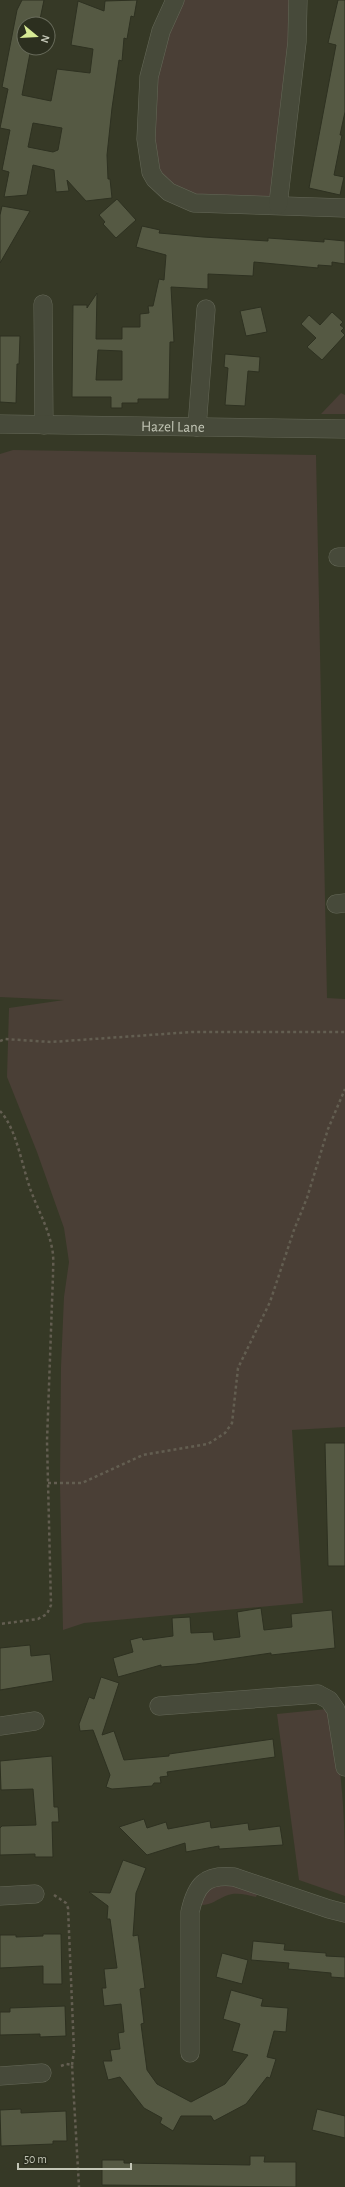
<svg xmlns="http://www.w3.org/2000/svg" width="345" height="2187" font-family="'Alegreya Sans',sans-serif">
  <rect width="100%" height="100%" fill="#363926"/>
  <!-- green -->
  <g fill="#4a3f36">
    <path d="M181,0H292V34L271,192L269,197L202,199L180,192L157,170C153,134 152,100 159,64C164,42 174,21 181,0Z"/>
    <path d="M341,393L345,395V414H321Z"/>
    <path d="M13,450L316,455L327,998L345,999V1427L292,1430L303,1603L84,1623L63,1630L60,1484L61,1367L64,1297L69,1262L64,1228L37,1152L7,1077L9,1008L64,1000L0,997V454Z"/>
    <path d="M327,1709C345,1766 345,1836 345,1896L299,1880L277,1714Z"/>
    <path d="M221,1881L258,1892L256,1897C247,1895 237,1892 228,1895C217,1899 211,1906 199,1905L203,1894Z"/>
  </g>
  <!-- building -->
  <g fill="#555943" stroke="#2e3121" fill-rule="evenodd">
    <path d="M22,0H44L39,24H24V48H31L22,95L51,101L57,69L90,73L93,49L71,45L78,1L104,11L105,1L137,0L134,17L131,16L127,39L124,38L122,61L119,60L112,108L107,155L108,179H110L112,198L86,201L67,180L69,191L56,192L54,170L33,165L27,195L4,197L9,172L2,170L10,130L0,128L8,89L2,87L17,10ZM33,123L62,128L58,150L53,152L28,147Z"/>
    <path d="M338,0H345V112L340,135H342L334,175L344,177L340,195L309,188L336,45L328,43Z"/>
    <path d="M117,199L136,220L116,238L103,224L105,222L99,215Z"/>
    <path d="M2,206L30,211L0,263V215Z"/>
    <path d="M142,226L160,230L159,233L203,237L268,241V238L324,242V239L345,241V264L332,262V266L318,265V268L254,262L253,276L208,274V289L171,287L174,342H170L169,399H138V403H122V408H111V397H72L73,305H87V308L97,293L96,339H122V327H140V314L149,313L148,306H153L159,279L164,280L166,255L136,247ZM98,350L122,351V380H96Z"/>
    <path d="M261,307L267,332L246,336L240,311Z"/>
    <path d="M332,312L343,322L340,325L344,328L341,331L345,335L322,360L307,347L316,338L301,324L309,315L320,325Z"/>
    <path d="M0,336H20L19,364H17L16,403L0,402Z"/>
    <path d="M225,354L260,357L259,372L248,371L245,406L225,405L228,368L224,367Z"/>
    <path d="M325,1443H345V1566H328Z"/>
    <path d="M261,1608L264,1630L292,1627L291,1614L332,1610L335,1648L271,1655V1653L196,1664L161,1667V1665L118,1677L113,1658L133,1652L130,1640L142,1637L143,1640L173,1636L172,1618L190,1617L191,1633L213,1632L214,1640L240,1637L237,1612Z"/>
    <path d="M30,1645L31,1656L50,1654L53,1681L0,1690V1648Z"/>
    <path d="M101,1677L119,1683L102,1735L114,1731L124,1760L169,1756V1754L273,1739L275,1757L167,1772L168,1776L160,1777L161,1783H154L152,1786L112,1789L106,1787L110,1775L93,1730L80,1731L79,1724L89,1697L94,1699Z"/>
    <path d="M52,1756L54,1807H58L59,1822H52L53,1857H35V1854L0,1855V1828L2,1826L36,1825L33,1789L1,1790L0,1761Z"/>
    <path d="M144,1819L147,1828L166,1822L168,1829L210,1821L211,1828L248,1823L249,1830L280,1826L283,1845L219,1849V1846L186,1852L185,1843L147,1855L119,1827Z"/>
    <path d="M123,1860L146,1868L136,1893L133,1936L138,1935L145,1988L140,1989L144,2023L141,2024L147,2070L157,2084L191,2102L225,2084L248,2055L232,2051L240,2024L223,2019L231,1990L263,1999L261,2006L288,2008L286,2032L274,2031L267,2057L276,2059L270,2078L267,2077L246,2104L214,2121L211,2116H181L173,2131L160,2123L162,2118L144,2108L120,2077L108,2080L103,2061H112L110,2050L120,2049L118,2033L124,2032L121,2004L104,2006L102,1988H106L104,1969L117,1968L110,1919H107L108,1906L89,1892L110,1893Z"/>
    <path d="M43,1934H61L62,1984H43V1966L0,1968V1935H16V1937L43,1936Z"/>
    <path d="M253,1941L285,1944L284,1950L326,1953V1956L345,1957V1978L331,1977V1973L288,1969L289,1963L251,1960Z"/>
    <path d="M222,1953L248,1960L242,1984L216,1977Z"/>
    <path d="M65,2006L66,2036L40,2037V2034L0,2035V2012H10V2008Z"/>
    <path d="M21,2109V2113L66,2111L67,2141H53V2144L1,2146L0,2110Z"/>
    <path d="M317,2109L345,2116V2138L312,2130Z"/>
    <path d="M250,2156H265L264,2162H296V2187L102,2185V2160H124V2163L250,2165Z"/>
  </g>
  <g fill="none" stroke-linecap="round" stroke-linejoin="round">
    <defs>
      <g id="street">
        <path d="M175,0L161,31L149,77L146,139L151,172L155,179L169,192L194,203L345,208"/>
        <path d="M278,205L297,42L298,0"/>
        <path d="M43,304L44,425"/>
        <path id="s1" d="M0,424L345,429"/>
        <path d="M197,427L206,309"/>
        <path d="M338,557H345"/>
        <path d="M336,904L345,903"/>
        <path d="M159,1706L318,1694L329,1700L336,1710L345,1767"/>
        <path d="M0,1726L35,1721"/>
        <path d="M0,1896L35,1894"/>
        <path d="M190,2053V1912C196,1885 205,1874 234,1877L329,1909L345,1913"/>
        <path d="M0,2076L42,2073"/>
      </g>
    </defs>
    <!-- street casing -->
    <use href="#street" stroke="#656858" stroke-width="19"/>
    <!-- path -->
    <g stroke="#635e51" stroke-width="2.5" stroke-dasharray="3 3" stroke-linecap="butt">
      <path d="M0,1041L5,1039L51,1042L192,1032H345"/>
      <path d="M0,1111C17,1129 22,1167 31,1191C38,1210 48,1227 52,1248C54,1257 53,1267 53,1275L47,1441L51,1605L47,1614L38,1619L0,1624"/>
      <path d="M48,1483H82L143,1455L208,1444L225,1433L232,1423L238,1368L270,1302L294,1230L307,1198L328,1129L345,1089"/>
      <path d="M54,1895L66,1903L68,1908L74,2051L72,2065"/>
      <path d="M61,2066L66,2064L72,2065L79,2187"/>
    </g>
    <!-- street -->
    <use href="#street" stroke="#474a3a" stroke-width="18"/>
  </g>
  <g text-anchor="middle" stroke-width="3" stroke-linejoin="round" paint-order="stroke">
    <!-- street labels -->
    <g font-size="15" fill="#c2c5b5" stroke="#2c2f1f">
      <text dy="5" stroke="none"><textPath href="#s1" startOffset="173">Hazel Lane</textPath></text>
    </g>
  </g>
  <!-- north arrow -->
  <g transform="translate(36 36) rotate(108)"><circle r="19" fill="#2c2f1f" stroke="#686b5b"/>
  <path d="M0-3L7 15L0 10L-7 15Z" fill="#d7ea95"/>
  <text y="-6" font-size="11" font-weight="bold" text-anchor="middle" fill="#c2c5b5">N</text>
  </g>
  <!-- scale -->
  <path d="M18 2163v6h113v-6" fill="none" stroke="#c2c5b5" stroke-width="2"/>
  <text x="24" y="2163" font-size="12" fill="#c2c5b5" stroke="#2c2f1f" stroke-width="3" paint-order="stroke">50 m</text>
</svg>
